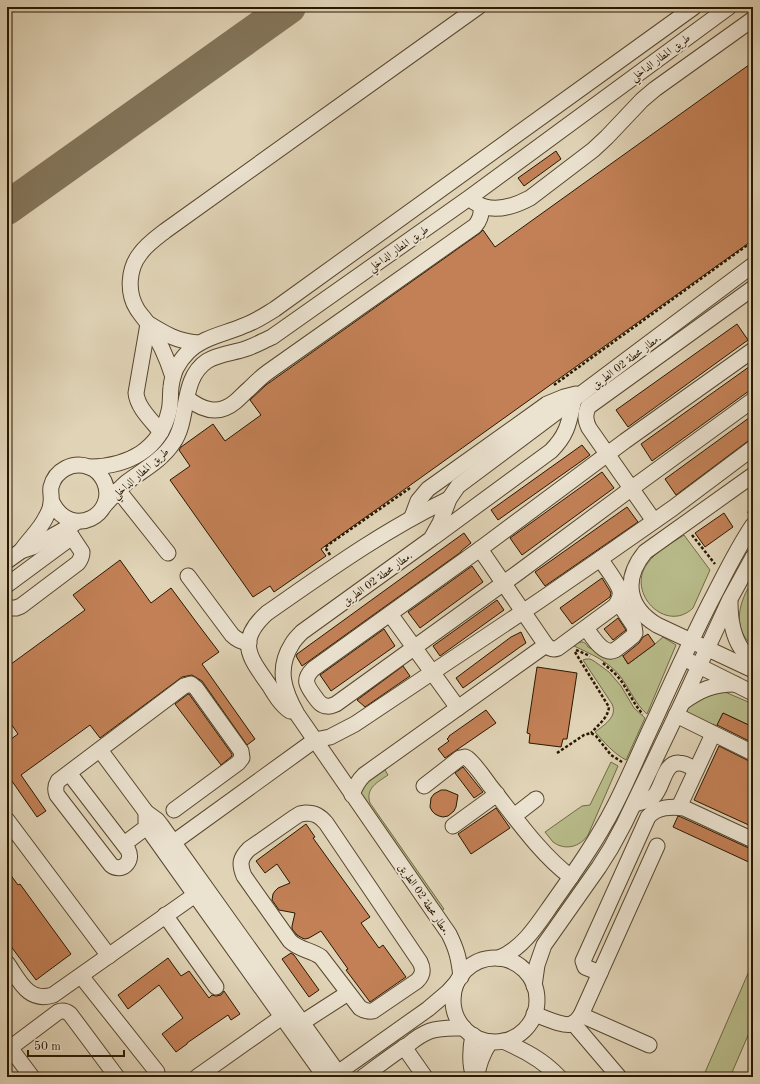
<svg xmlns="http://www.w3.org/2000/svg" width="760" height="1084" font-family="'Old Standard TT',Amiri,serif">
  <rect width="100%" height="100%" fill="#e0d3b6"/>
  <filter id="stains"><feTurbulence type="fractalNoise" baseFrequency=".005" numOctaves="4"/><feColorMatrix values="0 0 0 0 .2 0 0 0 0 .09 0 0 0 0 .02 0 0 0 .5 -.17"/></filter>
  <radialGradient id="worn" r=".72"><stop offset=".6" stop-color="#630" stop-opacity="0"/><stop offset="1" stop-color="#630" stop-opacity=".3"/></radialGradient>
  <!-- green -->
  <g fill="#b8bb8a" stroke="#706a45">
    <path d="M684,535L710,570L693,608C666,634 626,593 647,564C656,551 672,543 684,535Z"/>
    <path d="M753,580V646C731,628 739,601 753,580Z"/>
    <path d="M663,637L676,645L647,714C635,704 630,689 620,676C608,661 591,654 574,646C579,642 584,639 588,647L611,659L621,653L628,664L655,644Z"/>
    <path d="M586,659H590L594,661L609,672L621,686L634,708L645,718L626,760C613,753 605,743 595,732C604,725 618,717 612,704L583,660Z"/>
    <path d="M725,692L753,704V727L723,713L717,726L713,724L712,726L685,714L688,708L704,694Z"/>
    <path d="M611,762L618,766L588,835C580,847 565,851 553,842C550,839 548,835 545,832L582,806L590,805Z"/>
    <path d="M385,770L388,775C378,782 365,788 370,803L444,909L439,913L360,793L364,784Z"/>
    <path d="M753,962V1024L730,1077H703Z"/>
  </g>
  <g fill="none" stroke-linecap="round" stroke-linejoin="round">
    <!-- taxiway -->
    <path stroke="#84765b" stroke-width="34" d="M7,208L289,7"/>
  </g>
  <!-- building -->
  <g fill="#c38056" stroke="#291800">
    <path d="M753,62V240L321,549L326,556L274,592L270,586L253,597L170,480L190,466L179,450L181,447L213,424L225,441L261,415L250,400L266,385L480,233L483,230L495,247Z"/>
    <path d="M556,151L561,159L524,186L518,178Z"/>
    <path d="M737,324L748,340L628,427L616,410Z"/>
    <path d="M753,364V388L652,461L641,444Z"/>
    <path d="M753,415V439L748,441L676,495L665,479Z"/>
    <path d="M582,445L590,455L498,520L491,510Z"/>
    <path d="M602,472L614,488L522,555L510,538Z"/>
    <path d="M627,507L638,522L545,586L535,572Z"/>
    <path d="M724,513L733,527L705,547L695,533Z"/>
    <path d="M464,533L471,543L461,551V552L302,666L296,656L297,654Z"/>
    <path d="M120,560L151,603L171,588L197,623L219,652L202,664L255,739L247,745L202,681L192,675L182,677L100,738L90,725L21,775L46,811L37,817L7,774V742L18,734L7,718V667L85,610L73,595Z"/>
    <path d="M472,566L483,582L420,628L408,612Z"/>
    <path d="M602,578L610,591L611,593L610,597L572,624L560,608Z"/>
    <path d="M497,600L504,610L440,656L433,646Z"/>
    <path d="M618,618L626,630L613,640L604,629Z"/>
    <path d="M384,629L395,646L331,691L320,675Z"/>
    <path d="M521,632L526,643L520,647L463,688L456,678L511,637Z"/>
    <path d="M648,634L655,644L628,664L623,656L639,643L643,637Z"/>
    <path d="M403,666L410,676L365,707L357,700Z"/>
    <path d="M537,667L577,673L567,739H563L561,747L529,743L530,734L527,733Z"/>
    <path d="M188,694H189L232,754V756L221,765L175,704Z"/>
    <path d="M486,710L496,723L445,758L438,749L449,741L447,739L449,737V736Z"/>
    <path d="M723,713L753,727V743L717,725Z"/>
    <path d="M719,746L749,761L753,762V827L694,800Z"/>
    <path d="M463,767L483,792L474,798L455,773Z"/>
    <path d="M441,790H446L458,795L456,807L454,811L448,816L443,817L439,816L435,814L432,811L430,807L431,798L434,794Z"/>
    <path d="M496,808L510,828L471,854L458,834Z"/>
    <path d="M678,816L681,817L753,850V864L673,827Z"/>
    <path d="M306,824L315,837L313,838L370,917L361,923L379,948L383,945L406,977L370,1002L346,970L348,969L321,931L309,938L305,939L302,938L297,935L292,929V926L295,913L279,910L272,900L273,894L275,891L278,888L290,883L277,864L265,873L256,861Z"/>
    <path d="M7,870L18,885L20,884L71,954L36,980L7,941Z"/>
    <path d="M291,953L294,955L319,990L309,997L282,959Z"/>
    <path d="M168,958L181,976L189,971L209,998L212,995L216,996L221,995L224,991L240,1014L231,1020L228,1015L187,1043V1044L176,1052L162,1034L183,1018L159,985L128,1009L118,995Z"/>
  </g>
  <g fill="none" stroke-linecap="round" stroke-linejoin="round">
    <defs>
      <g id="minor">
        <path d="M474,202C492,214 513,207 530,198L593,150L607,137L642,100L655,89L753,19"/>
        <path d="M148,324L136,393C137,407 152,421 161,432"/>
        <path d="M149,324C167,335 177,341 198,343"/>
        <path d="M753,350L625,441L480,549L313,669C302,680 307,686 315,697C318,701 321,706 327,706C330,707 333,705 336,704L519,572L632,488L753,400"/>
        <path d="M173,377C167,358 159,340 148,324C145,319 140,314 137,309C127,293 128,269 140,254C146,245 156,238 165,231L478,7"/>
        <path d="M187,398C202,410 218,416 235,402C240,398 244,393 249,389C255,383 261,377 268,372L475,226C480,220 482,215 481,207"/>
        <path d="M91,467C128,466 160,450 169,411C171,403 170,395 171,387C172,374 179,361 188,352C203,337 225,334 243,326C255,322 265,315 275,309L694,7"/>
        <path d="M753,475L645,552C623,579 627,607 657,625L753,670"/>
        <path d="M118,490L168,553"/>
        <path d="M104,506C111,498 119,489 127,482C143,470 162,460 173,443C190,419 180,379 207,361C218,354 233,353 245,349C254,346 263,341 272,337L469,198L729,7"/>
        <path d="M412,517L418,501L428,489L547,404L564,397L576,394"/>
        <path d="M654,521L589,428C585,420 585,415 588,407L753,288"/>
        <path d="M434,537L551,451C568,434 569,422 574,399"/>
        <path d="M480,549L546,645C550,649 553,650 558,648L615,606C618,602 621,597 620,591C618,583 605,566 600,559"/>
        <path d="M21,551C29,539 40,530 46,517C49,512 51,507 51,502C52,497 50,492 51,487C55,470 73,461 89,467C96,469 101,475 104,481C119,514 71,541 52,502"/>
        <path d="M7,561L21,551L33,547L74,524"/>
        <path d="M188,576L232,635C237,640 241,642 249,643"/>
        <path d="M7,585L72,537"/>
        <path d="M730,602C730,618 732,634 741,648C744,653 749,658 753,662"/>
        <path d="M7,608H16L21,606L78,563C81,559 82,557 82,552L66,528"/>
        <path d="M390,614L458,708"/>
        <path d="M586,628C592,636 603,656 615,650C621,646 627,641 633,636L635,633L634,626L618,602"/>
        <path d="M691,662L753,693"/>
        <path d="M683,702C700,690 713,684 735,684"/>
        <path d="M290,711C281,705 275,695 269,685C249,657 236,641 267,613C326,572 384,530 449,499"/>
        <path d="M676,715L753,753"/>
        <path d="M100,750L146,812L157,820L161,825L341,1077"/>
        <path d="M69,773L128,850C134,862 121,873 111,865L57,795C55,790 55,786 58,781L184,686L191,684L196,688L241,751L242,758L238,763L174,810"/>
        <path d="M424,786L460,758L465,757L467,758C476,765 484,778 491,787C514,816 541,855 571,877"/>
        <path d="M352,795C355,786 358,781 364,775L546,645"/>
        <path d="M634,804C641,802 648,801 654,796C663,787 664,762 679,763C685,763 691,767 696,770"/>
        <path d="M679,807L713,734"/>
        <path d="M146,812V822L151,833L325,1077"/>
        <path d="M306,813C315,813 320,816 326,823L420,962C424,970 423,975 417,981L373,1011C368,1012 365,1011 360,1008L321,957C312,950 299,950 290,941L244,876C239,864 240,858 249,849L295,817L300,814Z"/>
        <path d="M514,816L536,799"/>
        <path d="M7,820L109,956"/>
        <path d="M453,826L497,794"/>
        <path d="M174,842L315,740L330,737L355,724L539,601L600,559L673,508L753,448"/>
        <path d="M124,844L148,826"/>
        <path d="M165,915L216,987"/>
        <path d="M499,958C524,948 539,922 554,901C576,870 597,840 614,807C629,778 641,748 655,719C674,677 693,635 715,593C727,570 738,547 753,525"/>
        <circle cx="495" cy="1000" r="42"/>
        <path d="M7,963C19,980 28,1003 53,995L202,890"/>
        <path d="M600,973L585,967L583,961L648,817C656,807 672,806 684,808L753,840"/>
        <path d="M81,976L157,1072"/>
        <path d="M461,977C459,959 457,950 449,934L297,714C284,691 276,669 292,644C294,640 298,636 302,632L431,539L440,523L449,499L458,486L753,265"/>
        <path d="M534,986L537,965L544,945L599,867L611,848L624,824L682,703L730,599L753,557"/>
        <path d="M534,1014C543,1017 564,1027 572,1024C576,1022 579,1018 581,1015L657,846"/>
        <path d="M581,1015L649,1045"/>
        <path d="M303,1022L348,993"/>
        <path d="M573,1023L619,1077"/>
        <path d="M473,1035C470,1050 469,1063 474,1077"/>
        <path d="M503,1041C524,1050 543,1060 559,1077"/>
        <path d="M404,1047L425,1077"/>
        <path d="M32,1077L14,1053L13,1049L14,1045L58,1012C63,1010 66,1011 70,1014L117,1077"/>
        <path d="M197,1077L282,1017"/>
        <path d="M332,1077L428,1009L448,992L457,982"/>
        <path d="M363,1077C378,1066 393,1054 409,1044C415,1039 422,1034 430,1031C441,1027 453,1028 464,1028"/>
        <path d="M477,1077C478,1064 483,1053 490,1042"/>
      </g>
    </defs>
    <!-- minor casing -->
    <use href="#minor" stroke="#57472e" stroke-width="17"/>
    <!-- path -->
    <g stroke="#291800" stroke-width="2.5" stroke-dasharray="3 2" stroke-linecap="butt">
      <path d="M554,385L753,241"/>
      <path d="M748,513L753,507"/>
      <path d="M692,535L715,564"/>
      <path d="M330,555L325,547L410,488"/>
      <path d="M576,650L590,656"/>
      <path d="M575,652L609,707C608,718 598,725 591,733"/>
      <path d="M603,663C611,670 620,677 625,687C631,696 635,706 643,714"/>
      <path d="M557,753L584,735L591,733L596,736L611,755L622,762"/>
    </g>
    <!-- minor -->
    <use href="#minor" stroke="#ebe2d0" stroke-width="15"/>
  </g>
  <g text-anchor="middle" stroke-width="4" stroke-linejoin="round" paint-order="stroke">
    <!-- street labels -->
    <g font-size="11" fill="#291800" stroke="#ebe2d0">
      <text transform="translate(660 57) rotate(-36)" y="4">طريق المطار الداخلي</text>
      <text transform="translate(398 248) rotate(-35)" y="4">طريق المطار الداخلي</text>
      <text transform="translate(626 361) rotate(-37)" y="4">مطار محطة 02 الطريق.</text>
      <text transform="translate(140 473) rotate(-41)" y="4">طريق المطار الداخلي</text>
      <text transform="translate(377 578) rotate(-36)" y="4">مطار محطة 02 الطريق.</text>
      <text transform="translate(425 899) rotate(56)" y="4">مطار محطة 02 الطريق.</text>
    </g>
  </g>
  <!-- margin -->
  <rect width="760" height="1084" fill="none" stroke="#e0d3b6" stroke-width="24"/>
  <rect x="8" y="8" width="744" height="1068" fill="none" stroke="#291800" stroke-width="2"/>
  <rect x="12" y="12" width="736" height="1060" fill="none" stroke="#291800"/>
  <!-- scale -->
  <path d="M28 1050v6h96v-6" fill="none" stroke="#291800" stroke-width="2"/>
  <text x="34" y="1050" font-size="12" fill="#291800" stroke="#ebe2d0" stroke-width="3" paint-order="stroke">50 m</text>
  <rect width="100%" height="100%" filter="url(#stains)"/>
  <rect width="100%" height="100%" fill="url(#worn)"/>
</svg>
